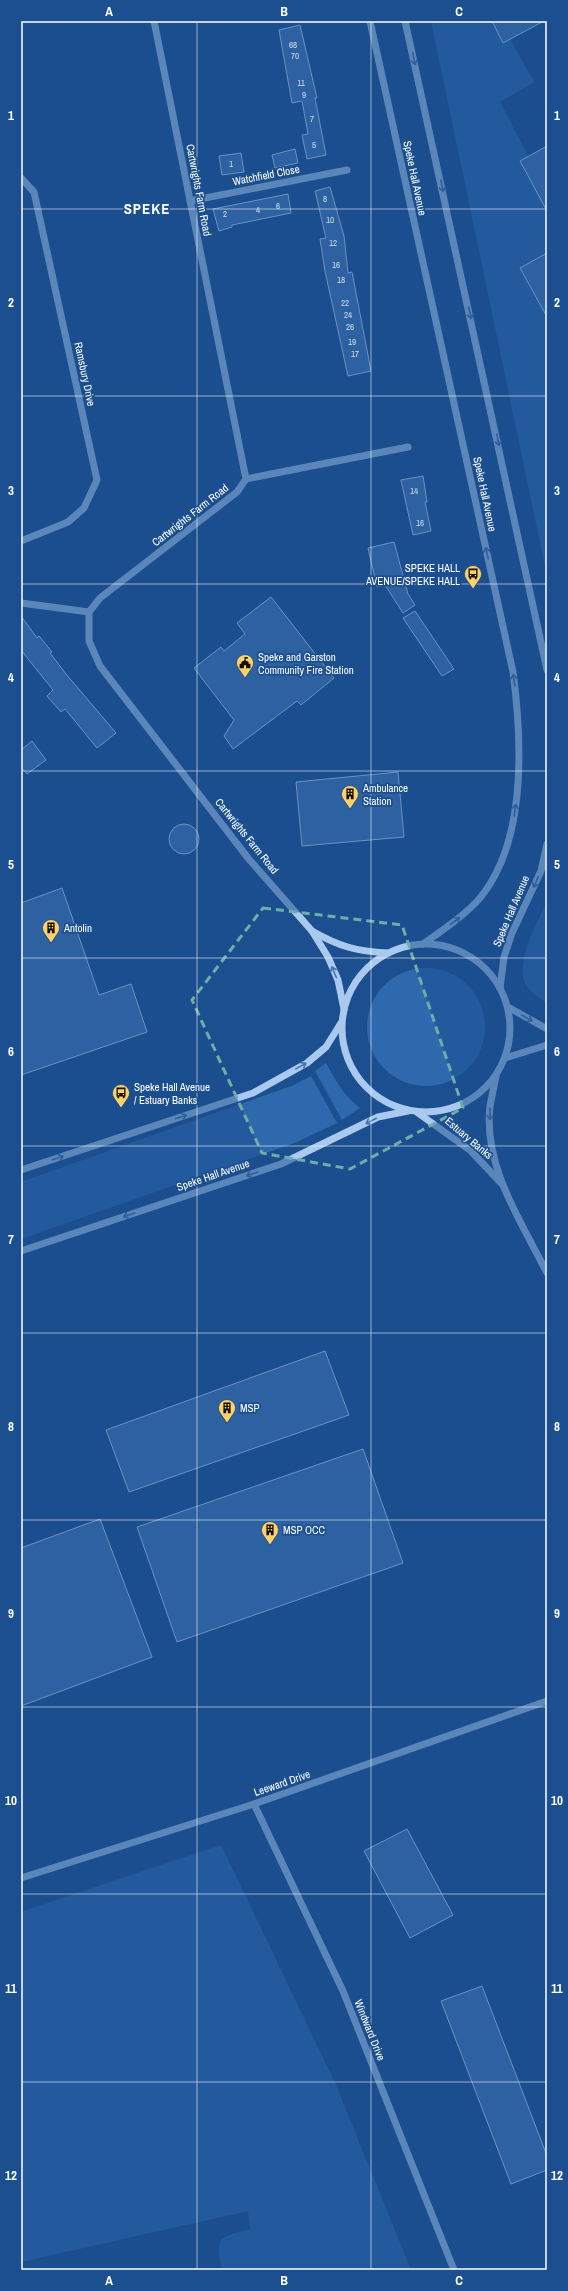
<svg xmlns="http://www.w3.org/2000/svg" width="568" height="2291" font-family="'Archivo Narrow',sans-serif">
  <rect width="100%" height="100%" fill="#1b4f8f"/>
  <!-- green -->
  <g fill="#2e69ad">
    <path d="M431,21H492L503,43L510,39L534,82L500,102L528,156L521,161L547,211V253L520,268L547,317V576Z"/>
    <path d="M547,901V1003C540,998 531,993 526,985C514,962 538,923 547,901Z"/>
    <circle cx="426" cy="1027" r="59"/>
    <path d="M326,1063C336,1081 344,1096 360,1108L342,1120L315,1071Z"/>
    <path d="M311,1076L337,1123L297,1142L21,1239V1182L294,1085Z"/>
    <path d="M221,1845L336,2085L411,2270H222C215,2236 218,2238 250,2229L248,2211L21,2262V1912Z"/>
  </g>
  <!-- building -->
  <g fill="#4478b7" stroke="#cfe3fa">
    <path d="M492,21H544L503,43Z"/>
    <path d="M300,25L317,98H315L326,155L307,159L302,135L308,134L302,101L292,103L279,30Z"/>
    <path d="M547,146V211L520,161Z"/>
    <path d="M295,149L298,163L275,168L272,155Z"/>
    <path d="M241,153L244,172L222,175L219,156Z"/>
    <path d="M330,187L344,236L348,273L352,272L371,371L348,376L325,271L320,239L326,238L315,191Z"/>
    <path d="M288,194L291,213L232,225V227L219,231L213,209Z"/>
    <path d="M547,253V317L520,268Z"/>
    <path d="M423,476L427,502H425L431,531L413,535L401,480Z"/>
    <path d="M394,542L408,594L415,605L403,613L385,585L377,587L368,548Z"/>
    <path d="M271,597L334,678L301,705L297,701L233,749L224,736L234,720L194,668L221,647L224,651L245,634L237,623Z"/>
    <path d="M415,611L454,669L442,676L403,618Z"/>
    <path d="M21,616L37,638L39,636L52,652L50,653L66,674L116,733L97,748L65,709L61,712L47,696L53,690L21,650Z"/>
    <path d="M32,741L46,760L27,774L21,767V750Z"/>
    <path d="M398,772L404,837L302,846L296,782Z"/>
    <circle cx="184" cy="839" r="15"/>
    <path d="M62,888L99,995L131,984L147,1032L21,1075V903Z"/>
    <path d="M325,1351L349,1415L129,1492L106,1430Z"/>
    <path d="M363,1449L403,1563L177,1642L137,1527Z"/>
    <path d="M100,1519L152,1657L21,1706V1548Z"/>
    <path d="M407,1829L453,1915L410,1938L364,1851Z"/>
    <path d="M482,1986L547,2156V2170L511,2184L441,2001Z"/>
  </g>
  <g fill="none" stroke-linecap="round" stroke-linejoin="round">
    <!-- minor -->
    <g stroke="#a9c9ee" stroke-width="7">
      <path d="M154,21L246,479L237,492L100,598L89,612V641L100,666L248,858L312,931L328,957L338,980L344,1009"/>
      <path d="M370,21L513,672C522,740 527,841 480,898C464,916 443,930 423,944"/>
      <path d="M405,21L547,670"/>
      <path d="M21,178L34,192L97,480L84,508L68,522L21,541"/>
      <path d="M190,201L347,170"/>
      <path d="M246,479L408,447"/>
      <path d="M21,603L89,612"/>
      <path d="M312,931C340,947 356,951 388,953"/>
      <circle cx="426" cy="1028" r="84"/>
      <path d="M500,988L504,957L512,933L541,871L547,844"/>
      <path d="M508,1007L547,1029"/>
      <path d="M505,1058L547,1045"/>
      <path d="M496,1076C494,1086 492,1096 490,1106C483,1166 521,1221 547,1273"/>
      <path d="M418,1113L471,1151L501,1183"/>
      <path d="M21,1170L253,1093L307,1063L326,1047L341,1023"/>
      <path d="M21,1251L281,1164L378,1117L408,1111"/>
      <path d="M254,1804L343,1991L454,2270"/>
      <path d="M21,1878L254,1804L547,1701"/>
    </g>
  </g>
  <!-- one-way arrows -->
  <defs><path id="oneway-shaft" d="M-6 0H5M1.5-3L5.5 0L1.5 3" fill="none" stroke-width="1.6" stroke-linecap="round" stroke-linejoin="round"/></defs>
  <g stroke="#4674ac">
    <use href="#oneway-shaft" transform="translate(414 59) rotate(78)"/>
    <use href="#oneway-shaft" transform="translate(442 186) rotate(78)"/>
    <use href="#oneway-shaft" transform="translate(470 313) rotate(78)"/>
    <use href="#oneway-shaft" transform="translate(498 440) rotate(78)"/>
    <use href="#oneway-shaft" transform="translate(487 553) rotate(-102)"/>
    <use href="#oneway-shaft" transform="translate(514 680) rotate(-98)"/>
    <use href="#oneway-shaft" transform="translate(515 810) rotate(-82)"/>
    <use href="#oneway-shaft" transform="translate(536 882) rotate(113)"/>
    <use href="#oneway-shaft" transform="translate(455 921) rotate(-37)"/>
    <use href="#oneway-shaft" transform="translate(334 972) rotate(-113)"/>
    <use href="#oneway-shaft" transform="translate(527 1018) rotate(30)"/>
    <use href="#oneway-shaft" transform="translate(301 1066) rotate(-29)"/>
    <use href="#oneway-shaft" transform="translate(490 1114) rotate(90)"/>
    <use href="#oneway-shaft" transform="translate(181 1117) rotate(-18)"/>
    <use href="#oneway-shaft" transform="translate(371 1121) rotate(153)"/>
    <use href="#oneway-shaft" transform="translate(58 1158) rotate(-18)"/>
    <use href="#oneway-shaft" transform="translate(252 1174) rotate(161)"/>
    <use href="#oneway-shaft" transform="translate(129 1215) rotate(161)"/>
  </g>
  <!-- marked area -->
  <path d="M0 0H568V2291H0ZM263,908L402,925L463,1108L350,1169L262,1153L192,1000Z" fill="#1b4f8f" fill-opacity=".55" fill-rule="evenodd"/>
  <path fill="none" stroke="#6fada8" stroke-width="3" stroke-dasharray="8 5" stroke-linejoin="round" d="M263,908L402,925L463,1108L350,1169L262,1153L192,1000Z"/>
  <!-- grid -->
  <path fill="none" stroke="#fff" stroke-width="1" stroke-opacity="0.55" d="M197,21V2270M371,21V2270M21,209H547M21,396H547M21,584H547M21,771H547M21,958H547M21,1146H547M21,1333H547M21,1520H547M21,1707H547M21,1894H547M21,2082H547"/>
  <!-- icons -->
  <defs>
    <symbol id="bus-pin" viewBox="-11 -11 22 30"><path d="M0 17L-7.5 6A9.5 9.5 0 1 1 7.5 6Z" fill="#ffd166" stroke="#1b4f8f"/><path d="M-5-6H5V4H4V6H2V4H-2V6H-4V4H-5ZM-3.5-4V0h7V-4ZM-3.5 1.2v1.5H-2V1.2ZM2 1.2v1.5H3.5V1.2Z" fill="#111"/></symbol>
    <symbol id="civic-pin" viewBox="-11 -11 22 30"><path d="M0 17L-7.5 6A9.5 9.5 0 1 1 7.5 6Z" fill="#ffd166" stroke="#1b4f8f"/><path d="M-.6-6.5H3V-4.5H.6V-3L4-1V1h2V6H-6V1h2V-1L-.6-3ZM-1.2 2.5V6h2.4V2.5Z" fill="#111"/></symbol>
    <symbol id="building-pin" viewBox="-11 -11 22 30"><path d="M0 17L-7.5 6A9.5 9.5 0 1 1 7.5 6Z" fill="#ffd166" stroke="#1b4f8f"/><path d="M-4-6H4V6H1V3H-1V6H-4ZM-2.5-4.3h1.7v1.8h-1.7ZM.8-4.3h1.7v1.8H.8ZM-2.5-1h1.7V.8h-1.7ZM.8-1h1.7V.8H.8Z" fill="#111"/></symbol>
  </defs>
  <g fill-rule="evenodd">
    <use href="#bus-pin" x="463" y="564" width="20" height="27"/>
    <use href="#civic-pin" x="235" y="653" width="20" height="27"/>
    <use href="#building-pin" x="340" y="784" width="20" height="27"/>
    <use href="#building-pin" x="41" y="918" width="20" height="27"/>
    <use href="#bus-pin" x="111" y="1083" width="20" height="27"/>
    <use href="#building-pin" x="217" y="1398" width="20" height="27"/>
    <use href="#building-pin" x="260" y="1520" width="20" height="27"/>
  </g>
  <g text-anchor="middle" stroke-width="3.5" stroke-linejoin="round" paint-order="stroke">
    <!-- number labels -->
    <g font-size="9" fill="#d0dded">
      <text x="293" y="48">68</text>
      <text x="295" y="59">70</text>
      <text x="301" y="86">11</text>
      <text x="304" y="98">9</text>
      <text x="312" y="122">7</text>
      <text x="314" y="148">5</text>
      <text x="231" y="167">1</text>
      <text x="325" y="202">8</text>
      <text x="278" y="209">6</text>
      <text x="258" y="213">4</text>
      <text x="225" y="217">2</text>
      <text x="330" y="223">10</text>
      <text x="333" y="246">12</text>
      <text x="336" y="268">16</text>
      <text x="341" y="283">18</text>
      <text x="345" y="306">22</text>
      <text x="348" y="318">24</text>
      <text x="350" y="330">26</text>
      <text x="352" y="345">19</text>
      <text x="355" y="357">17</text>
      <text x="414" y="494">14</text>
      <text x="420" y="526">16</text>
    </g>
    <!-- street labels -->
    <g font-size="11" fill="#fff" stroke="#1b4f8f">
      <text transform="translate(266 175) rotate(-11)" y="4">Watchfield Close</text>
      <text transform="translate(415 178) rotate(78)" y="4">Speke Hall Avenue</text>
      <text transform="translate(199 190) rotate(79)" y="4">Cartwrights Farm Road</text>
      <text transform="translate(85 374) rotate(78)" y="4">Ramsbury Drive</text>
      <text transform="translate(485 494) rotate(78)" y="4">Speke Hall Avenue</text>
      <text transform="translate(190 515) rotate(-38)" y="4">Cartwrights Farm Road</text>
      <text transform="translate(247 836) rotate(51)" y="4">Cartwrights Farm Road</text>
      <text transform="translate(511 911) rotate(-67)" y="4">Speke Hall Avenue</text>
      <text transform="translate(469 1138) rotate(40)" y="4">Estuary Banks</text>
      <text transform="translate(213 1175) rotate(-19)" y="4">Speke Hall Avenue</text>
      <text transform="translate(282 1783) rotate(-19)" y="4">Leeward Drive</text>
      <text transform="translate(370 2030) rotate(68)" y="4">Windward Drive</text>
    </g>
    <!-- poi labels -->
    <g font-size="11" fill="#fff" stroke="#1b4f8f" text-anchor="start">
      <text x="460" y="572" text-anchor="end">SPEKE HALL<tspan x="460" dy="13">AVENUE/SPEKE HALL</tspan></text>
      <text x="258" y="661">Speke and Garston<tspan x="258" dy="13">Community Fire Station</tspan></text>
      <text x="363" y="792">Ambulance<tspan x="363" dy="13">Station</tspan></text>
      <text x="64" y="932">Antolin</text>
      <text x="134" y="1091">Speke Hall Avenue<tspan x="134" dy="13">/ Estuary Banks</tspan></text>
      <text x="240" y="1412">MSP</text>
      <text x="283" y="1534">MSP OCC</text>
    </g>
    <!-- district labels -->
    <g font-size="15" font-weight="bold" letter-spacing="1" fill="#fff" stroke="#1b4f8f">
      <text x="147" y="214">SPEKE</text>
    </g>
  </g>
  <!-- border -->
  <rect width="568" height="2291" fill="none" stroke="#1b4f8f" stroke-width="44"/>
  <rect x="22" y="22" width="524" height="2247" fill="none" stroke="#fff" stroke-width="1.5"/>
  <g font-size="13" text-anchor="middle" font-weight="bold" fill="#fff">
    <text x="109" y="16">A</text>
    <text x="284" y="16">B</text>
    <text x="459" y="16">C</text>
    <text x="11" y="120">1</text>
    <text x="557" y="120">1</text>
    <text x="11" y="307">2</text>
    <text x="557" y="307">2</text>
    <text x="11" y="495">3</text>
    <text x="557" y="495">3</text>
    <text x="11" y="682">4</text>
    <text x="557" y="682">4</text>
    <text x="11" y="869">5</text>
    <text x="557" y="869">5</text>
    <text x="11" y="1056">6</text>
    <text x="557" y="1056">6</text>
    <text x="11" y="1244">7</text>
    <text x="557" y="1244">7</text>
    <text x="11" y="1431">8</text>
    <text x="557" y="1431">8</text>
    <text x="11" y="1618">9</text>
    <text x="557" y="1618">9</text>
    <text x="11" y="1805">10</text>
    <text x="557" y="1805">10</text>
    <text x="11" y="1993">11</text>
    <text x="557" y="1993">11</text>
    <text x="11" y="2180">12</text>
    <text x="557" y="2180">12</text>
    <text x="109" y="2285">A</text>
    <text x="284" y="2285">B</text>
    <text x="459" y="2285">C</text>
  </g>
</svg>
